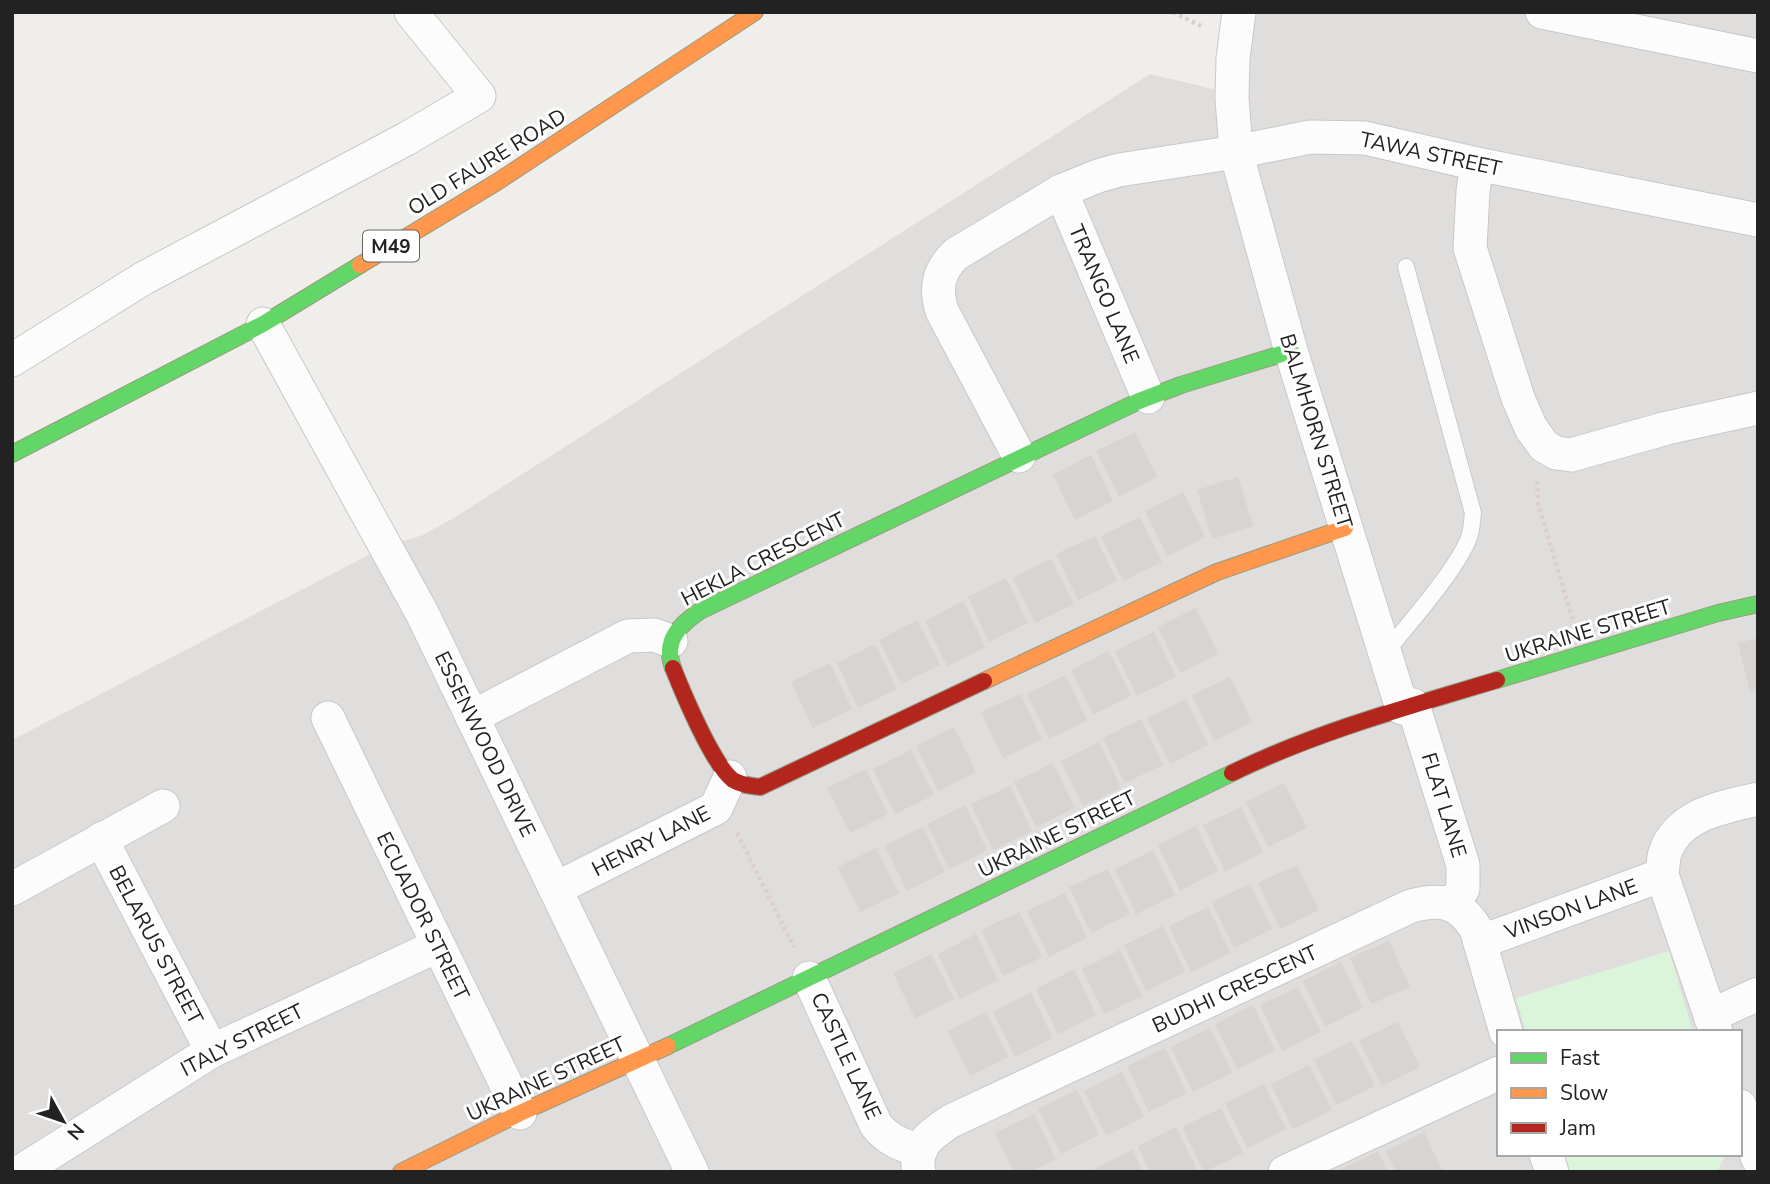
<svg xmlns="http://www.w3.org/2000/svg" width="1770" height="1184" font-family="'Nunito Sans',sans-serif">
  <rect width="100%" height="100%" fill="#f0eeeb"/>
  <!-- residential -->
  <path fill="#dfdedc" fill-rule="evenodd" d="M1240,12H1758V1172H12V740L384,547L423,535L452,519L1150,74L1230,93ZM1499,1032H1740V1154H1499Z"/>
  <!-- park -->
  <g fill="#daf5da">
    <path d="M1669,951L1693,1032H1526L1516,998Z"/>
    <path d="M1564,1154H1726L1717,1172H1569Z"/>
  </g>
  <!-- building -->
  <g fill="#d7d4d2">
    <path d="M1135,432L1157,477L1119,496L1096,451Z"/>
    <path d="M1091,455L1113,501L1075,520L1053,475Z"/>
    <path d="M1238,477L1253,526L1212,539L1197,490Z"/>
    <path d="M1183,492L1205,537L1167,556L1145,511Z"/>
    <path d="M1140,517L1162,562L1123,581L1101,536Z"/>
    <path d="M1095,536L1117,581L1078,600L1056,554Z"/>
    <path d="M1051,559L1074,604L1035,623L1013,578Z"/>
    <path d="M1006,578L1028,623L989,642L968,597Z"/>
    <path d="M963,601L985,647L947,666L925,621Z"/>
    <path d="M1196,608L1218,654L1180,673L1158,627Z"/>
    <path d="M917,620L940,665L901,684L879,640Z"/>
    <path d="M1154,632L1176,677L1137,696L1115,651Z"/>
    <path d="M1758,638V690L1750,692L1738,643Z"/>
    <path d="M875,644L897,689L858,708L837,663Z"/>
    <path d="M1109,651L1131,696L1093,715L1071,670Z"/>
    <path d="M830,663L852,709L813,728L791,682Z"/>
    <path d="M1065,675L1087,720L1049,739L1027,694Z"/>
    <path d="M1230,677L1252,722L1214,741L1192,695Z"/>
    <path d="M1020,694L1042,739L1003,758L981,712Z"/>
    <path d="M1186,699L1208,745L1170,764L1147,718Z"/>
    <path d="M1141,719L1163,765L1125,783L1103,738Z"/>
    <path d="M954,727L976,772L938,791L916,746Z"/>
    <path d="M1099,742L1121,788L1083,806L1061,761Z"/>
    <path d="M911,750L934,795L895,814L873,769Z"/>
    <path d="M1053,763L1075,808L1036,827L1014,782Z"/>
    <path d="M866,769L888,814L850,833L827,788Z"/>
    <path d="M1284,783L1307,828L1268,847L1246,802Z"/>
    <path d="M1010,786L1032,831L993,850L971,804Z"/>
    <path d="M965,805L987,850L949,869L927,824Z"/>
    <path d="M1241,807L1263,852L1225,871L1203,825Z"/>
    <path d="M1196,826L1218,871L1180,891L1158,845Z"/>
    <path d="M923,827L945,872L907,891L885,846Z"/>
    <path d="M876,848L899,893L860,912L838,867Z"/>
    <path d="M1153,850L1175,895L1136,914L1115,869Z"/>
    <path d="M1297,865L1319,910L1280,929L1258,883Z"/>
    <path d="M1108,869L1130,914L1091,933L1069,887Z"/>
    <path d="M1250,884L1272,929L1234,948L1212,902Z"/>
    <path d="M1065,893L1087,938L1049,957L1027,911Z"/>
    <path d="M1208,907L1230,953L1191,972L1169,926Z"/>
    <path d="M1019,912L1042,957L1003,976L981,930Z"/>
    <path d="M1163,926L1185,972L1146,991L1124,945Z"/>
    <path d="M976,934L998,980L960,999L938,954Z"/>
    <path d="M1389,941L1410,987L1371,1004L1350,958Z"/>
    <path d="M1120,950L1142,996L1104,1014L1082,969Z"/>
    <path d="M931,954L954,999L915,1018L893,973Z"/>
    <path d="M1341,962L1363,1008L1325,1027L1303,981Z"/>
    <path d="M1074,969L1096,1015L1058,1034L1036,989Z"/>
    <path d="M1298,987L1321,1032L1282,1051L1260,1005Z"/>
    <path d="M1031,993L1053,1038L1015,1057L993,1012Z"/>
    <path d="M1253,1005L1275,1050L1237,1069L1215,1024Z"/>
    <path d="M986,1012L1008,1057L970,1076L948,1031Z"/>
    <path d="M1398,1022L1420,1067L1382,1086L1359,1041Z"/>
    <path d="M1210,1028L1232,1073L1193,1092L1171,1047Z"/>
    <path d="M1352,1041L1375,1086L1336,1105L1314,1060Z"/>
    <path d="M1165,1048L1187,1093L1149,1112L1127,1066Z"/>
    <path d="M1309,1065L1332,1110L1293,1129L1271,1084Z"/>
    <path d="M1122,1072L1144,1117L1106,1136L1084,1091Z"/>
    <path d="M1264,1084L1286,1129L1247,1148L1225,1103Z"/>
    <path d="M1077,1090L1099,1135L1061,1154L1038,1109Z"/>
    <path d="M1221,1108L1243,1153L1204,1172L1182,1127Z"/>
    <path d="M1034,1114L1056,1159L1030,1172H1014L995,1133Z"/>
    <path d="M1176,1127L1198,1172H1150L1138,1146Z"/>
    <path d="M1424,1132L1443,1172H1396L1386,1151Z"/>
    <path d="M1133,1150L1143,1172H1096L1094,1169Z"/>
    <path d="M1378,1151L1388,1172H1341L1340,1170Z"/>
  </g>
  <g fill="none" stroke-linecap="round" stroke-linejoin="round">
    <defs>
      <path id="lane" d="M1385,653C1406,627 1462,564 1470,534C1472,527 1472,520 1473,513L1406,267"/>
      <g id="street">
        <path d="M1239,12L1233,58L1232,98L1236,152L1291,351L1402,708"/>
        <path d="M1542,12L1758,56"/>
        <path d="M1477,164L1473,191L1470,248L1518,398L1531,428L1544,446L1556,453L1571,455L1667,428L1758,408"/>
        <path d="M1061,191L1148,397"/>
        <path d="M263,324L422,613L692,1172"/>
        <path d="M12,360L144,278L406,139L479,96L411,12"/>
        <path d="M1019,456L942,311C935,288 938,271 956,254L1061,191L1098,176L1119,170L1236,152L1310,137L1365,138L1477,164L1758,220"/>
        <path d="M1413,705L1463,865V889L1452,905"/>
        <path d="M472,717L628,636L654,635L671,641"/>
        <path d="M328,718L520,1113"/>
        <path d="M101,839L212,1051"/>
        <path d="M12,889L163,806"/>
        <path d="M555,889L716,808L730,777"/>
        <path d="M1480,942L1662,875"/>
        <path d="M809,978L876,1125C888,1140 902,1146 921,1150"/>
        <path d="M1710,1016L1758,994"/>
        <path d="M1716,1032L1662,875C1663,868 1663,859 1665,853C1678,814 1723,807 1758,799"/>
        <path d="M1740,1106L1758,1159"/>
        <path d="M1546,1154L1552,1172"/>
        <path d="M20,1172L212,1051L437,946"/>
        <path d="M919,1172C913,1145 932,1134 951,1121L1411,906C1441,898 1459,901 1476,929L1506,1032"/>
        <path d="M1285,1172L1499,1073"/>
      </g>
      <g id="fast">
        <path d="M12,454L263,324L360,265"/>
        <path d="M673,668C663,641 679,625 700,611L1139,401L1181,385L1291,351"/>
        <path d="M1497,680L1718,613L1758,604"/>
        <path d="M668,1046L1232,773"/>
      </g>
      <g id="slow">
        <path d="M360,265L497,182L755,12"/>
        <path d="M984,681L1217,572L1345,528"/>
        <path d="M401,1172L520,1113L668,1046"/>
      </g>
      <g id="jam">
        <path d="M673,668C683,693 713,765 733,780C741,785 751,786 760,787L984,681"/>
        <path d="M1232,773C1316,732 1407,707 1497,680"/>
      </g>
    </defs>
    <!-- lane casing -->
    <use href="#lane" stroke="#c9c8c7" stroke-width="18"/>
    <!-- street casing -->
    <use href="#street" stroke="#c9c8c7" stroke-width="35"/>
    <!-- fast casing -->
    <use href="#fast" stroke="#999a82" stroke-width="18"/>
    <!-- slow casing -->
    <use href="#slow" stroke="#999a82" stroke-width="18"/>
    <!-- jam casing -->
    <use href="#jam" stroke="#999a82" stroke-width="18"/>
    <!-- path -->
    <g stroke="#dccecd" stroke-width="4.5" stroke-dasharray="3.5 3.5" stroke-linecap="butt">
      <path d="M1173,12L1203,27"/>
      <path d="M1537,481L1538,503L1573,621"/>
      <path d="M737,833L794,947"/>
    </g>
    <!-- lane -->
    <use href="#lane" stroke="#fdfcfc" stroke-width="16"/>
    <!-- street -->
    <use href="#street" stroke="#fdfcfc" stroke-width="33"/>
    <!-- fast -->
    <use href="#fast" stroke="#63d668" stroke-width="16"/>
    <!-- slow -->
    <use href="#slow" stroke="#ff974d" stroke-width="16"/>
    <!-- jam -->
    <use href="#jam" stroke="#b3261e" stroke-width="16"/>
  </g>
  <g text-anchor="middle" stroke-width="6" stroke-linejoin="round" paint-order="stroke">
    <!-- shield labels -->
    <rect fill="#fff" stroke="#646464" stroke-width="2" x="363" y="230.5" width="56" height="31" rx="5"/>
    <g font-size="19" font-weight="bold" fill="#222">
      <text x="391" y="253">M49</text>
    </g>
    <!-- street labels -->
    <g font-size="21" fill="#222" stroke="#fff">
      <text transform="translate(1431 154) rotate(12)" y="7">TAWA STREET</text>
      <text transform="translate(487 162) rotate(-32)" y="7">OLD FAURE ROAD</text>
      <text transform="translate(1104 294) rotate(67)" y="7">TRANGO LANE</text>
      <text transform="translate(1316 431) rotate(73)" y="7">BALMHORN STREET</text>
      <text transform="translate(763 559) rotate(-27)" y="7">HEKLA CRESCENT</text>
      <text transform="translate(1588 631) rotate(-17)" y="7">UKRAINE STREET</text>
      <text transform="translate(485 744) rotate(64)" y="7">ESSENWOOD DRIVE</text>
      <text transform="translate(1444 805) rotate(73)" y="7">FLAT LANE</text>
      <text transform="translate(1057 834) rotate(-26)" y="7">UKRAINE STREET</text>
      <text transform="translate(651 841) rotate(-27)" y="7">HENRY LANE</text>
      <text transform="translate(1571 909) rotate(-20)" y="7">VINSON LANE</text>
      <text transform="translate(423 916) rotate(64)" y="7">ECUADOR STREET</text>
      <text transform="translate(156 945) rotate(62)" y="7">BELARUS STREET</text>
      <text transform="translate(1235 989) rotate(-25)" y="7">BUDHI CRESCENT</text>
      <text transform="translate(242 1040) rotate(-27)" y="7">ITALY STREET</text>
      <text transform="translate(846 1056) rotate(65)" y="7">CASTLE LANE</text>
      <text transform="translate(546 1079) rotate(-25)" y="7">UKRAINE STREET</text>
    </g>
  </g>
  <!-- border -->
  <rect width="1770" height="1184" fill="none" stroke="#222222" stroke-width="28"/>
  <!-- legend -->
  <rect x="1497" y="1030" width="245" height="126" fill="#ffffff" stroke="#a7a7a7" stroke-width="2"/>
  <rect x="1511" y="1053" width="35" height="10" fill="#63d668" stroke="#a7a7a7" stroke-width="2"/>
  <text x="1560" y="1065" font-size="21" fill="#222222">Fast</text>
  <rect x="1511" y="1088" width="35" height="10" fill="#ff974d" stroke="#a7a7a7" stroke-width="2"/>
  <text x="1560" y="1100" font-size="21" fill="#222222">Slow</text>
  <rect x="1511" y="1123" width="35" height="10" fill="#b3261e" stroke="#a7a7a7" stroke-width="2"/>
  <text x="1560" y="1135" font-size="21" fill="#222222">Jam</text>
  <!-- north arrow -->
  <g transform="translate(63 1121) rotate(130)" stroke="#ffffff" stroke-width="5" paint-order="stroke">
  <path d="M0-5L12 26L0 18L-12 26Z" fill="#222222"/>
  <text y="-10" font-size="19" font-weight="bold" text-anchor="middle" fill="#222222">N</text>
  </g>
</svg>
